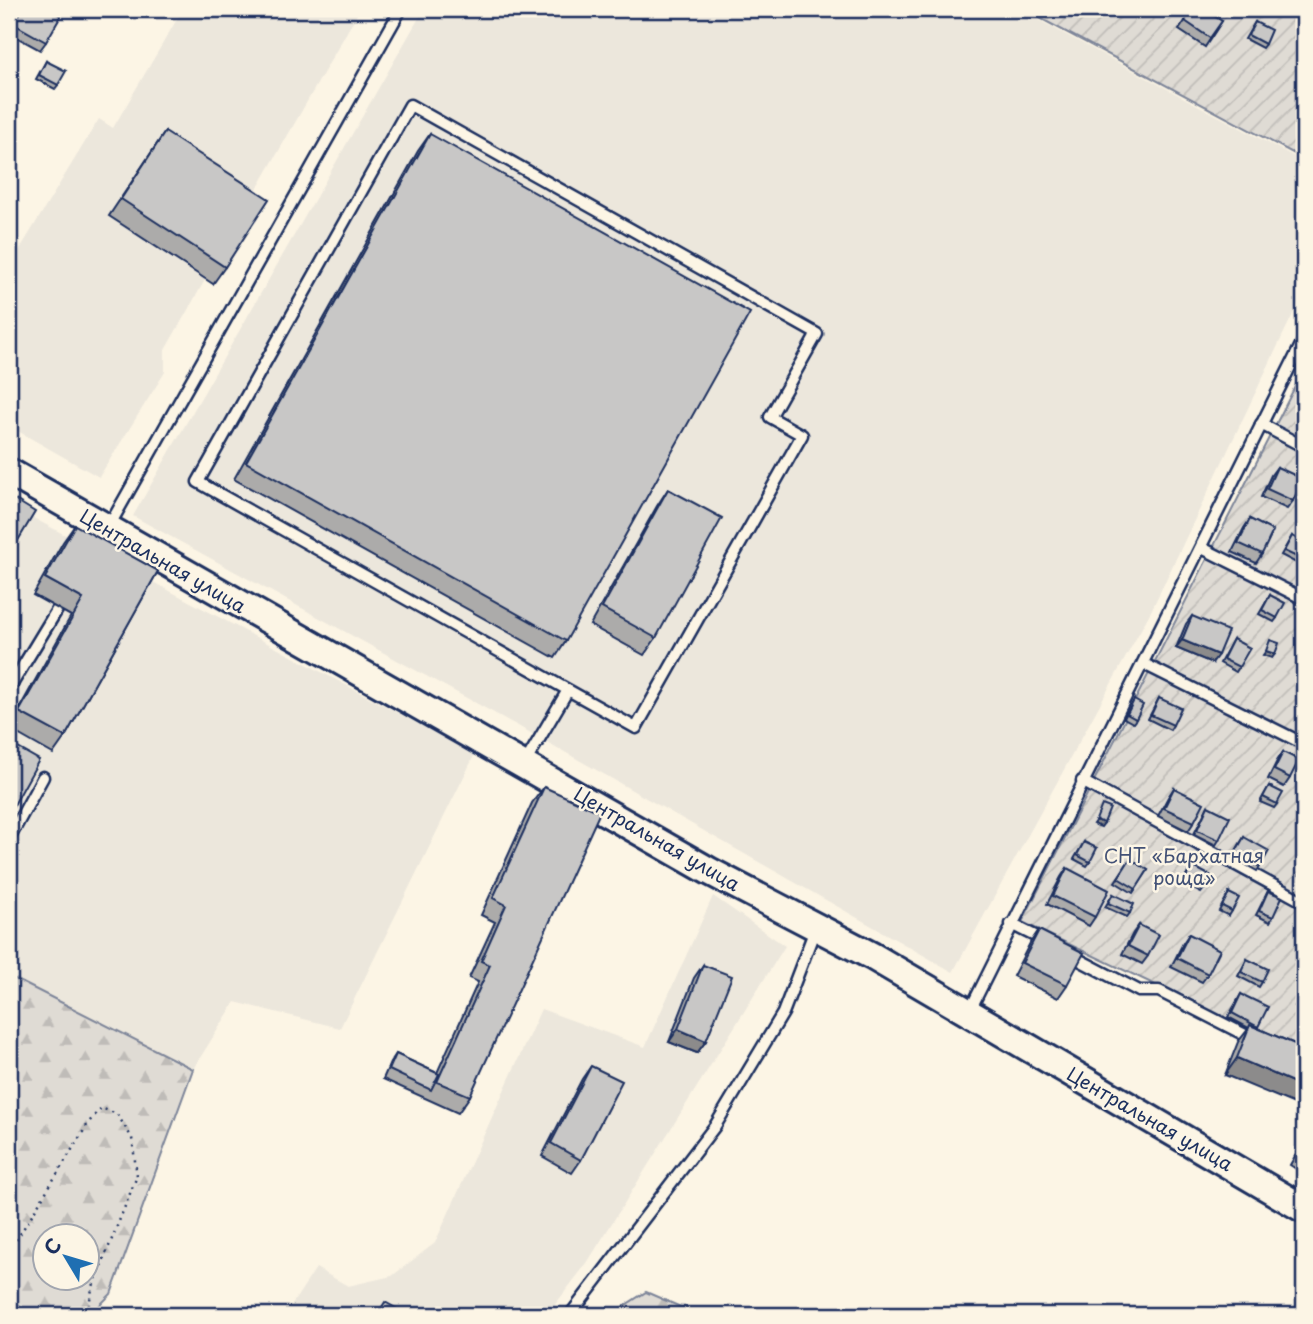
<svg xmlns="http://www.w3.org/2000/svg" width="1313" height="1324" font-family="'Playpen Sans',sans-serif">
  <defs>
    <pattern id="forest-firs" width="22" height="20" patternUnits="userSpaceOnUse" patternTransform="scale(1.75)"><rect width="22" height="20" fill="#dfdbd4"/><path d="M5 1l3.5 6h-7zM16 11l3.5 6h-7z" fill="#bfbcb8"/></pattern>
    <pattern id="garden-furrows" width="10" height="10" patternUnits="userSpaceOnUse" patternTransform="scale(1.75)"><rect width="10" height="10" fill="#dfdbd4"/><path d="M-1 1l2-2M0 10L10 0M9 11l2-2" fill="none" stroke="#bfbcb8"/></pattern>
  </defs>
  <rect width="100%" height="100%" fill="#fcf5e5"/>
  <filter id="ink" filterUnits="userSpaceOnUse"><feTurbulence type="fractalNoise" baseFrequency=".0143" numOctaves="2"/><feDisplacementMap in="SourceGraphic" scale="14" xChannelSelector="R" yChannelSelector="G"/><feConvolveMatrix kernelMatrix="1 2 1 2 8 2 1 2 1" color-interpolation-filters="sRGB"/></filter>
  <g filter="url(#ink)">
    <!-- built -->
    <g fill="#ece7dc">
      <path d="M183,9H360L165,350V372L99,477L9,426V267L99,119L113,128Z"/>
      <path d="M424,9H1018L1304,162V291L1151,611L953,972L540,738L133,516Z"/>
      <path d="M9,505L475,754L340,1028L235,1002L193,1069L9,976Z"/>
      <path d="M713,896L785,946L587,1263L547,1315H285L316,1268L348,1286L392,1276L435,1243L541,1009L645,1047Z"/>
    </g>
    <!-- forest -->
    <g fill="url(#forest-firs)" stroke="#7d8599" stroke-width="2" fill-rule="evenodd">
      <path d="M9,976L193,1069L111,1294L90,1315H9ZM46,1236H88V1278H46Z"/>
      <path d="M646,1292L699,1315H610Z"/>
    </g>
    <!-- garden -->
    <g fill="url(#garden-furrows)" stroke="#7d8599" stroke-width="2">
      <path d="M1023,9H1304V159Z"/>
      <path d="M1304,369V1055L1022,922Z"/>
    </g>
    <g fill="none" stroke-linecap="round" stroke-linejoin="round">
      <defs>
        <g id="service">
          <path d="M1261,424L1304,447"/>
          <path d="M108,528L401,9"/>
          <path d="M1202,548L1304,599"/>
          <path d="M1144,664L1304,744"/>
          <path d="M9,689L63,600"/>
          <path d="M525,763L568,690L198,482L410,105L817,334L770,417L802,435L636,728L568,690"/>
          <path d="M1082,781L1304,902"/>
          <path d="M9,839L43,777"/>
          <path d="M1011,924L1045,941"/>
          <path d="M1070,955L1139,991H1159L1255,1040"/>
          <path d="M969,1012L1304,339"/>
          <path d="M570,1315L715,1126L783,1013L816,927"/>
        </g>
        <path id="secondary" d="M9,472L709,871L872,956L1304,1209"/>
      </defs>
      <!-- service casing -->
      <use href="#service" stroke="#1b2f5e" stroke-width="15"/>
      <!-- secondary casing -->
      <use href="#secondary" stroke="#1b2f5e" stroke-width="32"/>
      <!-- path -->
      <g stroke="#1b2f5e" stroke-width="2.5" stroke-dasharray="2 5" stroke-linecap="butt">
        <path d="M9,1252L89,1122L101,1108L117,1114L132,1138L137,1176L92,1289L87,1315"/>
        <path d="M9,1310L20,1315"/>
      </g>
      <!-- service -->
      <use href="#service" stroke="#fcf5e5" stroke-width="10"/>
      <!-- secondary -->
      <use href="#secondary" stroke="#fcf5e5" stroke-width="26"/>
    </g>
    <!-- wall -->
    <g fill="#acabaa" stroke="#1b2f5e" stroke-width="2">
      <path d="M15,9H49L46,42L40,50L9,33L14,22L9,19Z"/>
      <path d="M1134,9H1156L1152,17Z"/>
      <path d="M1193,9L1222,21L1205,47L1179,30Z"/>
      <path d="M1255,22L1265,44L1262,48L1245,39Z"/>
      <path d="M46,61L58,85L55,89L36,79Z"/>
      <path d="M165,132L225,267L213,284L109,216Z"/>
      <path d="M430,134L566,641L555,658L234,479L418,151Z"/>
      <path d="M1277,467L1293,501L1287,509L1261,497L1271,475Z"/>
      <path d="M668,489L656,638L644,655L590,625L657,506Z"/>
      <path d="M9,496L17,542L9,554Z"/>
      <path d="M1250,519L1262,554L1256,563L1232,552L1244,528Z"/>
      <path d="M75,525L158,571L65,737L53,754L9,729V727L71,616L33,595L63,542Z"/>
      <path d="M1292,536L1304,554L1298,564L1281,555Z"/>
      <path d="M1270,595L1277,618L1274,622L1259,614Z"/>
      <path d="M1192,616L1212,663L1176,648L1186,624Z"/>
      <path d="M1233,639L1239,667L1236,672L1220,663Z"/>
      <path d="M1159,698L1173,725L1170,730L1148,719Z"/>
      <path d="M1134,700L1136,719L1133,723L1124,718Z"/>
      <path d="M1283,752L1290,778L1284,787L1268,779L1277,761Z"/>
      <path d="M1269,786L1277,804L1274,808L1260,802Z"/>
      <path d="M544,787L470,1096L458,1113L383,1079L390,1063L396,1054L437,1073L478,982L469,978L495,922L481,915L532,803Z"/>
      <path d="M1174,788L1194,822L1188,831L1158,816L1168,797Z"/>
      <path d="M1208,806L1219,840L1216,845L1194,834Z"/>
      <path d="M1244,837L1260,867L1257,871L1232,857Z"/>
      <path d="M1084,842L1090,862L1087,866L1074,859Z"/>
      <path d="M1130,859L1148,870L1133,893L1115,882Z"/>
      <path d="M1304,865V878L1299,875Z"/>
      <path d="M1192,866L1204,889L1201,893L1182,883Z"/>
      <path d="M1067,868L1095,917L1089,926L1047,904L1061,877Z"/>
      <path d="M1268,891L1273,917L1270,922L1256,915Z"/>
      <path d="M1229,893L1232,911L1229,916L1219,911Z"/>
      <path d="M1113,894L1130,913L1127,917L1105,907Z"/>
      <path d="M1139,925L1148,956L1142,964L1122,954L1133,933Z"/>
      <path d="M1039,930L1067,985L1058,998L1013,976L1030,943Z"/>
      <path d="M1189,934L1208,974L1202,982L1171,967L1183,943Z"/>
      <path d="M1247,959L1262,982L1259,987L1238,976Z"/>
      <path d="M703,965L706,1041L697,1053L669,1042L694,978Z"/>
      <path d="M1304,992V1012L1295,1006Z"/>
      <path d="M1241,994L1258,1027L1257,1028L1304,1048L1225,1075L1238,1042L1249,1028L1228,1017Z"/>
      <path d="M591,1066L581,1160L572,1173L542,1156L582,1079Z"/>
      <path d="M1304,1140V1174L1290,1165Z"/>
    </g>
    <!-- shaded-wall -->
    <g fill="#8c8b8b" stroke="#1b2f5e" stroke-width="2">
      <path d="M1182,640L1218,655L1212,663L1176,648Z"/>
      <path d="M1266,651L1275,654L1272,658L1263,655Z"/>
      <path d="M1096,820L1104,823L1101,827L1093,824Z"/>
      <path d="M678,1029L706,1041L697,1053L669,1042Z"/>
      <path d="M1237,1058L1304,1087V1108L1225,1075Z"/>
    </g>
    <!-- building -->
    <g fill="#c8c7c6" stroke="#1b2f5e" stroke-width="2">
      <path d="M16,9H49L61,16L46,42L14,24L20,13L15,10Z"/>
      <path d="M1146,9H1156L1155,13Z"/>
      <path d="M1193,9H1203L1222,21L1210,38L1185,21Z"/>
      <path d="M1255,22L1271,30L1265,44L1248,35Z"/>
      <path d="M46,61L66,71L58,85L39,75Z"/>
      <path d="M165,132L269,199L225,267L121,199Z"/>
      <path d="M430,134L750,313L566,641L246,462Z"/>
      <path d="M1277,467L1303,479L1293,501L1267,489Z"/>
      <path d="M668,489L722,518L656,638L602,608Z"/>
      <path d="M9,496L35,512L17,542L9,537Z"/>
      <path d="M1250,519L1273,531L1262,554L1238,543Z"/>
      <path d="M75,525L158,571L65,737L19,712L83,599L45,578Z"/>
      <path d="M1292,536L1304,543V554L1301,559L1284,551Z"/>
      <path d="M1270,595L1285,603L1277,618L1262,610Z"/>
      <path d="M1192,616L1228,631L1218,655L1182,640Z"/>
      <path d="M1233,639L1250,648L1239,667L1223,659Z"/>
      <path d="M1270,640L1279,643L1275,654L1266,651Z"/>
      <path d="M1159,698L1181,708L1173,725L1151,715Z"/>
      <path d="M1134,700L1143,705L1136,719L1127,714Z"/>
      <path d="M11,744L39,760L9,814V747Z"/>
      <path d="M1283,752L1299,760L1290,778L1274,770Z"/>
      <path d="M1269,786L1283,793L1277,804L1263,797Z"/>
      <path d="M544,787L600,812L470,1096L437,1082L490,965L481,961L506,905L493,898Z"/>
      <path d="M1174,788L1204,803L1194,822L1164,808Z"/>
      <path d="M1102,805L1110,808L1104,823L1096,820Z"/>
      <path d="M1208,806L1230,817L1219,840L1197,830Z"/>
      <path d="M1244,837L1269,851L1260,867L1235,853Z"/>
      <path d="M1084,842L1097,848L1090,862L1077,855Z"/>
      <path d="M1130,859L1148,870L1136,889L1118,878Z"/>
      <path d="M1192,866L1211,876L1204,889L1185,879Z"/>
      <path d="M1067,868L1109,890L1095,917L1053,896Z"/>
      <path d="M1268,891L1282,897L1273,917L1259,911Z"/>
      <path d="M1229,893L1239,898L1232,911L1222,906Z"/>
      <path d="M1113,894L1134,904L1130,913L1108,903Z"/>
      <path d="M1139,925L1159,935L1148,956L1128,946Z"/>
      <path d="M1039,930L1084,953L1067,985L1022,963Z"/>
      <path d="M1189,934L1220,950L1208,974L1177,958Z"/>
      <path d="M1247,959L1268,969L1262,982L1241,972Z"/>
      <path d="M703,965L732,976L706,1041L678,1029Z"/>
      <path d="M1304,993V1005L1298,1002Z"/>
      <path d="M1241,994L1268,1007L1258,1027L1232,1013Z"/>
      <path d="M1250,1025L1304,1048V1087L1237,1058Z"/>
      <path d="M396,1054L439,1074L431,1090L389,1070Z"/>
      <path d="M591,1066L622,1081L581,1160L551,1143Z"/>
      <path d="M1304,1142V1162L1296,1157Z"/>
      <path d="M385,1302L408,1315H377Z"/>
    </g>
  </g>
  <g text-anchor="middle" stroke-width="5" stroke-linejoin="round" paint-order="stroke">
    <!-- street labels -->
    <g font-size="19" fill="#1b2f5e" stroke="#fcf5e5">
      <text transform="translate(163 561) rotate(30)" y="7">Центральная улица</text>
      <text transform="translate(657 839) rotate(30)" y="7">Центральная улица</text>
      <text transform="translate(1150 1119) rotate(30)" y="7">Центральная улица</text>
    </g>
    <!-- park labels -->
    <g font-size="19" fill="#425176" stroke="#fcf5e5">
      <text x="1184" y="863">СНТ «Бархатная<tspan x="1184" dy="22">роща»</tspan></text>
    </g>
  </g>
  <!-- margin -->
  <rect width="1313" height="1324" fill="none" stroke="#fcf5e5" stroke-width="35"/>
  <rect x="18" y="18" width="1278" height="1289" fill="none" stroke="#1b2f5e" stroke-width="2.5" filter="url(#ink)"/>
  <!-- north arrow -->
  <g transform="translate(66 1257) rotate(308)"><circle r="33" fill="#fcf5e5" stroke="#a2a6af" stroke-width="2"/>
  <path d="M0-5L12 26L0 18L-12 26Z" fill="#1f6fb2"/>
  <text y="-10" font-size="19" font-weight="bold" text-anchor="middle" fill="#1b2f5e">С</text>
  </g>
</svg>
